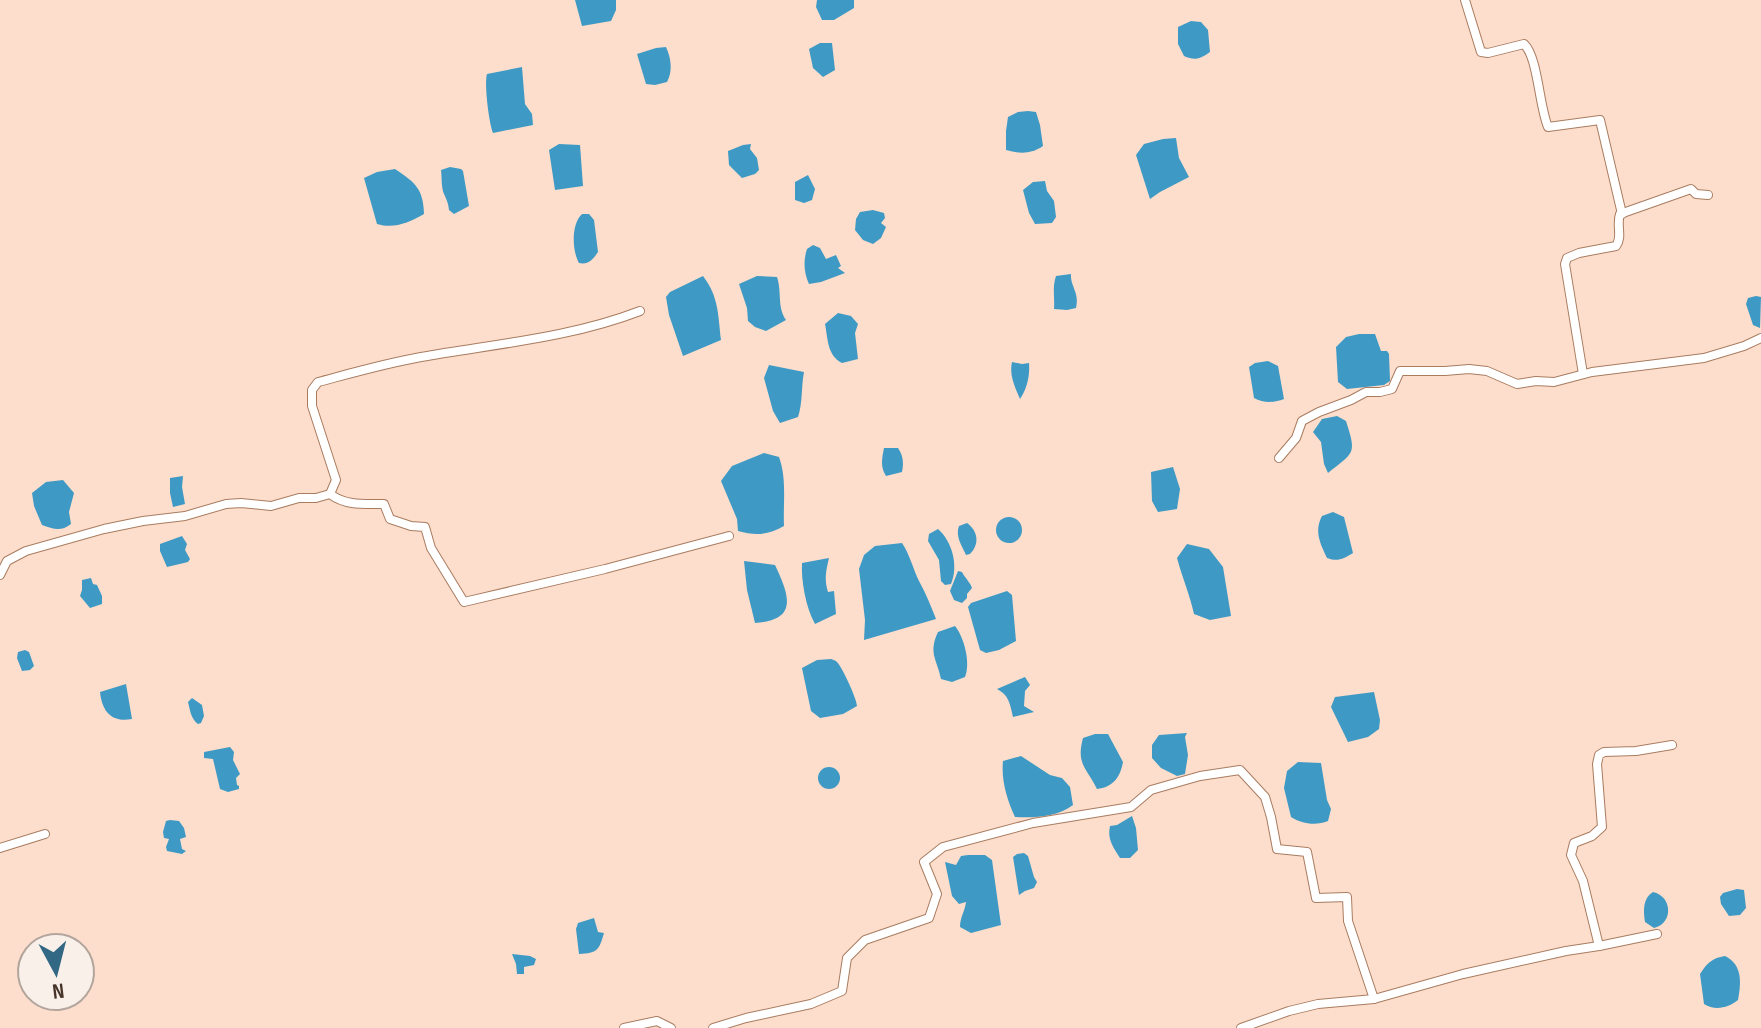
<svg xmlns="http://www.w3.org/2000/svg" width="1761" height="1028" font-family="'Sofia Sans Condensed',sans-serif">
  <rect width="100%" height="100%" fill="#fddecc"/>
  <!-- water -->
  <g fill="#3e9ac5">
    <path d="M575,0H616V10L611,21L582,26Z"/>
    <path d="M817,0H854V8L834,20H822L816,7Z"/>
    <path d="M1191,21L1201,22L1208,30L1210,52C1200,59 1195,61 1184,56L1178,44V27Z"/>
    <path d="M820,43H832L835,70L823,77L813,68L809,49Z"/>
    <path d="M666,47C671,58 673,71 667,82L655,85L646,84L637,54L656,48Z"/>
    <path d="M522,67L525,104L532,114L533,125L493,133C489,123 484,84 487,74Z"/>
    <path d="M1028,111L1036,112L1040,125L1043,146C1031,154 1020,154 1006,150V131L1008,117L1018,112Z"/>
    <path d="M1176,138L1179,158L1189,177L1160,192L1150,199L1136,155L1144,144L1163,139Z"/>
    <path d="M559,144L580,145L583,186L555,190L549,150Z"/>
    <path d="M751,144L750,149L757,158L759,170L755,174L742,178L729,165L728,151L743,145Z"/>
    <path d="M450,167L461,169L463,171L469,206L454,214L449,210C448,202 447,201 444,194C441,187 442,177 441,170Z"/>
    <path d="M395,169C416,183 423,189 424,214C408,223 394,229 377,224L364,178L377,172Z"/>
    <path d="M808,175L815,189L812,200L804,203L795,200V182Z"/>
    <path d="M1045,181L1047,191L1054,201L1056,217L1052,223L1035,224L1029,213L1023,190L1033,182Z"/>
    <path d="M873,210L884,213L885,218L881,223L886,227L881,238L873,244L863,240L855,230L856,219L860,212Z"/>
    <path d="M582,214H589L594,220L598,252C593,259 589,265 579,263C572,251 571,224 582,214Z"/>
    <path d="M813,245L820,248L826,259L836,255L841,266L838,268L845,273L821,282L809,284C804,273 803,261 807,249Z"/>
    <path d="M1071,274C1070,286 1080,293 1076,308L1067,310L1054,309C1055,298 1052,287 1056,276Z"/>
    <path d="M703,276C719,297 718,315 721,340L683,356L669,315L666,297L670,292Z"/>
    <path d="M757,276L777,277C782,292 777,307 786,320L766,331L755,327L748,321L747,308L739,284Z"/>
    <path d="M1756,296L1761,297L1760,328L1753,325L1746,304L1748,298Z"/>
    <path d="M838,313L851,316L858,324L855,333L858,359L842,363C827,355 828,339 825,324Z"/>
    <path d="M1359,334H1375L1381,351H1387L1389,354L1390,381L1384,385L1347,389L1338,382L1336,347L1346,337Z"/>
    <path d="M1268,361L1278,366L1284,399C1274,403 1263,403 1254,398L1249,367L1255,363Z"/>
    <path d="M1012,362L1022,364L1029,363C1030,376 1027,389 1020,399C1015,387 1009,375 1012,362Z"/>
    <path d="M769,365L804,372C801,387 803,402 798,417L780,423L773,411L764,378Z"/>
    <path d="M1337,416L1346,421C1357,455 1354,452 1328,473L1324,464L1321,442L1313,432L1322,419Z"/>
    <path d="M884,448H898C903,455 904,463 902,472L886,476C880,467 882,458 884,448Z"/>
    <path d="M764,453L779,457C787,479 783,502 784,526C768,535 756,536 738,531L737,519L721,481L732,466Z"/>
    <path d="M1173,467L1180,489L1177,509L1158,512L1152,501L1151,472Z"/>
    <path d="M183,476L182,487L185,504L173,507L170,493V478Z"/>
    <path d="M63,480L74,493L69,512L71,524C61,532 53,529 42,525L34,506L32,493L46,482Z"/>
    <path d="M1333,512L1344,517L1353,553C1343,559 1338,562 1327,558C1320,543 1314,531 1322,516Z"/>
    <circle cx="1009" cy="530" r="13"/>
    <path d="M967,523C978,531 980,544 970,554L966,555C962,546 955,536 959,526Z"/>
    <path d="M938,529C952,541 959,566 951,584L945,585L941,581L939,560L928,541L929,534Z"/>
    <path d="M182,536L187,544L185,550L190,559L188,562L167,567L160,551V544Z"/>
    <path d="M902,543C910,555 913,569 919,581C926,594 931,606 936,619L864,640L865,620L859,569L864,555L875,546Z"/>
    <path d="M1187,544L1209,549L1223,567L1231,616L1210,620L1194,614C1190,595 1182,577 1177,558Z"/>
    <path d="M829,558C826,571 824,579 828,592L834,591L836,614L815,624C806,608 801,581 802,563Z"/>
    <path d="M744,561L775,565C789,595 799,620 755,623L747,590Z"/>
    <path d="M958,571L962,572C965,578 970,582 972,588L967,594V598L962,603L954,600L950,591Z"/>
    <path d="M91,578L93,584L97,585L102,596V604L90,608L80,596L82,590V580Z"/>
    <path d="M1007,591L1012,595L1016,641L999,650L986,653L980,650L968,607L971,603Z"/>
    <path d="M955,626C964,637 971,663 965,677L952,682L941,679C937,659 928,653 938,632Z"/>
    <path d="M25,650L29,652L34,666L30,670L22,671L17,658L18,652Z"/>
    <path d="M831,659C833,660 835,660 837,662C842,667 857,699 857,706L843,714L820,718L811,711L802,668L817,660Z"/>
    <path d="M1025,677L1030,685L1025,691L1024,706L1034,712L1013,717C1010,704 1009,695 997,689Z"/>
    <path d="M126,684L132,719C111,723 102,711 100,692Z"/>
    <path d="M1374,692L1380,720L1379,729L1368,737L1348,742L1331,707L1335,697Z"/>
    <path d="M192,698L202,705L204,716L201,723L198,724C191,719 190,710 188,702Z"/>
    <path d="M1187,733L1185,737L1188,755L1185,774L1177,776L1161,768L1152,758V745L1159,735Z"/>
    <path d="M1095,734H1108L1123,762C1120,778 1113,787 1097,789C1086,767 1076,764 1083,738Z"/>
    <path d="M230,747L234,752L233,760L240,774L236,778L237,785L239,786V789L228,792L220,789L213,759L204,758V752Z"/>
    <path d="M1021,756L1050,775L1062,778L1070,787L1073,805C1058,817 1034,818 1015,817C1007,800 1001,780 1003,761Z"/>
    <path d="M1298,762L1321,763L1327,800L1331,809L1328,821C1316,826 1302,824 1291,817L1284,788L1287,771Z"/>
    <circle cx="829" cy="778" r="11"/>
    <path d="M1132,816L1136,828L1138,850L1130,858H1120C1113,847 1107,839 1110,826L1117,825Z"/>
    <path d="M170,820L179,821L184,828L186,837L180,839L182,849L186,851L182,854L167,851L166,847L169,839L164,838L163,832L166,821Z"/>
    <path d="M1024,853L1028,856L1034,877L1037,882L1034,888L1025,891L1019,895L1013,857L1017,854Z"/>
    <path d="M968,855H985L992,860L1001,925L971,933L960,927C960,917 965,911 966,902L959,904L952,896L945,862L956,865L961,856Z"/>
    <path d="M1737,889L1744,890L1746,908L1740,915L1729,916L1721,904L1720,897L1723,893Z"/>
    <path d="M1653,892C1672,896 1674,923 1654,928L1645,922C1643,910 1643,898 1653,892Z"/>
    <path d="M594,918L598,932L604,933C599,950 598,953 579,954L576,929L578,923Z"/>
    <path d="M512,954L530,956L536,959L534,965L524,967V974H517L516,964Z"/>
    <path d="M1725,956C1743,965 1741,983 1738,1000C1728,1008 1715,1011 1704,1004L1700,974C1707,963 1712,958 1725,956Z"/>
  </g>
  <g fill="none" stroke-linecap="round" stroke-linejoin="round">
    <defs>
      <g id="minor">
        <path d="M1465,0L1481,52L1488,53L1524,44C1538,57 1539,106 1548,127L1600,120L1622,214"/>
        <path d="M1583,374L1565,264L1567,258L1579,253L1616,246C1623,237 1616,225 1620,214L1691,189L1696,194L1708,195"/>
        <path d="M1279,458L1296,438L1302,421L1319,412L1351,400L1366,392H1380L1392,389L1400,371H1445L1469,369L1487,371L1517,384L1536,381L1554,382L1592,372L1704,358L1744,346L1761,338"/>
        <path d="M330,494C346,506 364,504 384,504L390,519L411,526L425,527L431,548L464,602L605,569L729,536"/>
        <path d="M0,575L7,561L26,551L104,529L143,521L185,516L226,504L241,503L271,506L299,498H316L330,494L336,480L312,406V390L318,382C352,373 387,363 421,357C494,344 570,338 640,311"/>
        <path d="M0,848L45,834"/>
        <path d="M1599,946L1583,881L1571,855L1574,843L1592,836L1602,827L1597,764L1599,755L1604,752L1636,751L1672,745"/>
        <path d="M624,1028L657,1021L671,1028"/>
        <path d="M713,1028L746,1018L811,1004L842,991L847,958L865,940L929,918L937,894L924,862L943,847L1033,823L1131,807L1151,790L1200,776L1240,770L1265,797L1271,817L1277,849L1307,852L1316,898L1347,897L1348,921L1374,999"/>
        <path d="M1241,1028L1289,1011L1318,1004L1374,999L1463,974L1566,951L1599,946L1657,934"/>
      </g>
    </defs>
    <!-- minor casing -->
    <use href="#minor" stroke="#a97c60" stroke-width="10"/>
    <!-- minor -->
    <use href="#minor" stroke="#fff" stroke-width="8"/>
  </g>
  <!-- north arrow -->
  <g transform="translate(56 972) rotate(173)"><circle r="38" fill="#faf0ea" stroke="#b2a59c" stroke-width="2"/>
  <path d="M0-6L14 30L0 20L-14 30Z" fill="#326884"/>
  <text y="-12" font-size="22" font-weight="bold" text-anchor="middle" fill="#473428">N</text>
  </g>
</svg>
